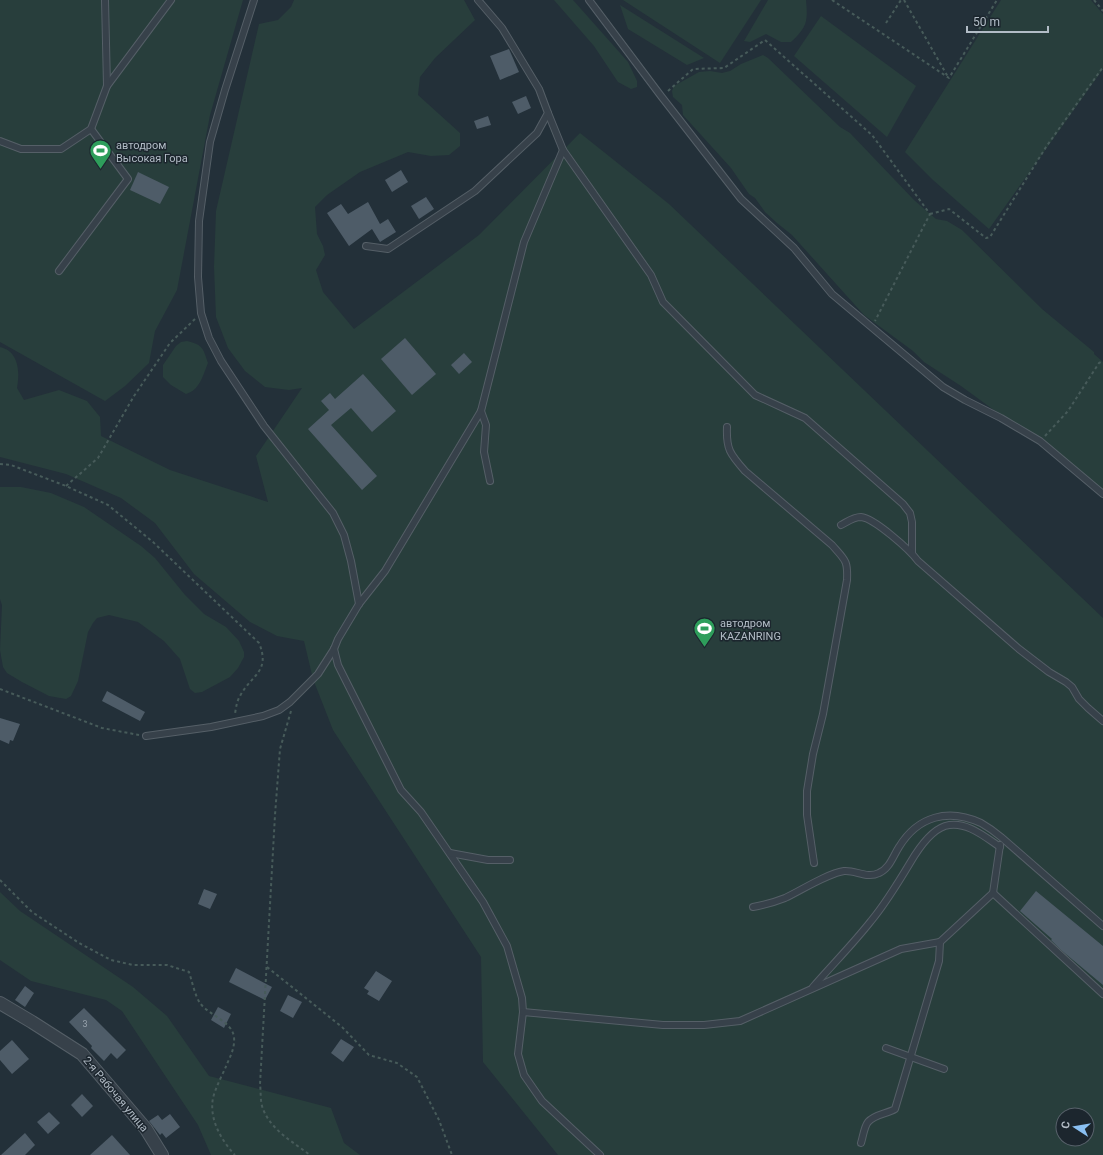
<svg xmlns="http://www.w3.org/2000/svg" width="1103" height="1155" font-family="Roboto,sans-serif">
  <rect width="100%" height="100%" fill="#233039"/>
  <!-- green -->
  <g fill="#283e3c" fill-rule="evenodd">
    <path d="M0,0H243L210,115L177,290L155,331L149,363L125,386L105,401L0,342Z"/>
    <path d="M294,0H464L475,20L435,58L420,77L418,95L460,133V146L449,155L431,156L408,152L360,172L327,195L315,207L317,234L323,246L325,255L316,270L323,292L354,329L479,235L580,133L669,204L1103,618V1155H558L483,1062L481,957L333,730L313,679L304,641L277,636L250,622L194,574L155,523L121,498L66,474L0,457V347C3,348 7,349 9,351C20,360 19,377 17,388L24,400L59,390L87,401L100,417L101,436L170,470L268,502L256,456L302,388L289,390L265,387L245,371L228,348L216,317L214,267L216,211L259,24L278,20L291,7ZM1063,1115H1087V1139H1063Z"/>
    <path d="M554,0H573L628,62L637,81V87L631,89L618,82L594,46Z"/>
    <path d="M623,0H761L720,63Z"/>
    <path d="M768,0H806C808,22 807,27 791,42H781L766,34L750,42L744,41Z"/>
    <path d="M1001,0H1091L1103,14V69L989,229L933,180L905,152Z"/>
    <path d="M620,5L704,58L687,65L628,29Z"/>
    <path d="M821,16L916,86L887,137L794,56Z"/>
    <path d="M763,55L768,58L840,127L850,133L914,200L936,219L947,221L962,230L1042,309L1094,352V354L1103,362V490L961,386L924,362L913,351L864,315L792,235L777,223L765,212L755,198L749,194L731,168L683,115L682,105L673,97L672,91L674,86L699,72L710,71L722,73L730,71L741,64Z"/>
    <path d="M187,341C203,345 203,348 208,363C203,375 200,390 186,394L171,385L163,377V365L176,346L181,342Z"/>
    <path d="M0,487H21L51,493L84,507L141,546L155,558L185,595L204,614L226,627L239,641L244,652V657L238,668L230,677L202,692L195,693L190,689L180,659L164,641L138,622L109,615L97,618L93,623L88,632L78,681L71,696L66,699L49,696L22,682L7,673L3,667L0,650L2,605L0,599Z"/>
    <path d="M0,892L20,911L133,987L167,1016L209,1076L331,1108L344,1143L360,1155H211L198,1125L122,1011L106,1000L31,981L0,960Z"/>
  </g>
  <!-- building -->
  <g fill="#4e5c68">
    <path d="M509,49L519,72L500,80L490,56Z"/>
    <path d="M526,96L531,108L518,114L512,102Z"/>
    <path d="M488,116L491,125L477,129L474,121Z"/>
    <path d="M401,170L408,182L392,192L385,180Z"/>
    <path d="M138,172L169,187L160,204L130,190Z"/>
    <path d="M426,197L434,209L419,219L411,206Z"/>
    <path d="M368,202L380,224L388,219L396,232L380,242L372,229L349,246L327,213L341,204L348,214Z"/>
    <path d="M405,338L436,374L412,395L381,359Z"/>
    <path d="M464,353L472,362L459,374L451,365Z"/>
    <path d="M363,374L396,411L372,432L351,408L331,425L377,476L362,490L308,429L329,410L321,401L330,393L335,399Z"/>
    <path d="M107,691L145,712L140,721L102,701Z"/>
    <path d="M0,718L20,724L13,741L10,740L9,744L0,740Z"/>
    <path d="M204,889L217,894L210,909L198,904Z"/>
    <path d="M1036,891L1103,946V985L1061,950L1051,940L1052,939L1020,911Z"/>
    <path d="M236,968L272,987L265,1000L229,982Z"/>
    <path d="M376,971L392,981L379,1001L367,994L369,991L364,988Z"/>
    <path d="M25,986L34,993L25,1007L15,1000Z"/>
    <path d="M288,995L302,1002L293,1018L280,1011Z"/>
    <path d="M218,1007L231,1014L224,1028L211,1020Z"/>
    <path d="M84,1008L126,1050L117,1059L111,1053L104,1061L91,1048L92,1046L69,1022Z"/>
    <path d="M341,1039L354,1047L343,1062L331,1053Z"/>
    <path d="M12,1040L29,1059L12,1074L0,1060V1051Z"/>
    <path d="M82,1094L93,1106L82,1117L71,1105Z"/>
    <path d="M49,1112L60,1123L48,1134L37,1122Z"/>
    <path d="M170,1114L180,1127L166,1138L162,1133L160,1135L149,1121L158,1115L162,1120Z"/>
    <path d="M25,1133L35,1145L25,1155H1Z"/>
    <path d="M112,1135L130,1155H90Z"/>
  </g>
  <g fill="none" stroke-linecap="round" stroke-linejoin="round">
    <defs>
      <g id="lane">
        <path d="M254,0L225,90L210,142L199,221L198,277L201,313L209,338L221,361L264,426L333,513L344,535L351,561L359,604"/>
        <path d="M589,0L661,96L741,199L794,248L832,294L943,387L965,400L1001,418L1040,441L1103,494"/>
        <path d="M107,86L171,0"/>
        <path d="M0,141L21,149H61L91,129L107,86L105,0"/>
        <path d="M563,150L651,275L663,302L755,395L805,418L903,504L910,513L912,522V553"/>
        <path d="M366,246L388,249L475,191L537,133L548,113L539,89L502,28L478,0"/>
        <path d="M59,271L128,179L91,129"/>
        <path d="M481,411L486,425L484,452L490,481"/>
        <path d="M727,427C726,449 730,454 745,471L832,545C845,560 848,560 847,580L823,714L813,754L807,791V815L814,863"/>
        <path d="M841,525C847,522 853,517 861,517C874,518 910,550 918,561L1019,649L1049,672L1066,682L1072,687L1079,699L1088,708L1103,721"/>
        <path d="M334,649L338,665L345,679L401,790L421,812L483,902L507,946L522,998L523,1012L518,1054L524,1075L542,1101L600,1155"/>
        <path d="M146,736L211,727L263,716L279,710L290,702L318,674L334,649L338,639L359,604L385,571L481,411L524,242L563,150L548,113"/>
        <path d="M450,853L488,860H510"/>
        <path d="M993,893L1000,845"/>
        <path d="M753,907C764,905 775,902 785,898C802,890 826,874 844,871C856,870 867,879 879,873C890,868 893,856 899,847C918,816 948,808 981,823C988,827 995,832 1001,837L1103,926"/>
        <path d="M813,987C832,965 853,944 871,921C886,903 898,883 910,863C917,851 930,831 945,826C965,820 984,836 1000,847"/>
        <path d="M523,1012L663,1025H704L740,1021L901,949L940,942L993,893L1103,994"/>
        <path d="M886,1048L944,1069"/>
        <path d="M861,1143C863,1137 864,1127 868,1122C875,1114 887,1114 895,1109L939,961L940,942"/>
      </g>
      <path id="street" d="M0,1003L32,1022L82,1054L146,1129L162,1155"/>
    </defs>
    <!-- lane casing -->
    <use href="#lane" stroke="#555f67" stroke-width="8"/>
    <!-- street casing -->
    <use href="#street" stroke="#555f67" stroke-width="14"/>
    <!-- path -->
    <g stroke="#475b5a" stroke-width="2" stroke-dasharray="3 3" stroke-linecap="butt">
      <path d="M832,0L949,78L997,0"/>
      <path d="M904,0L948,77"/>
      <path d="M1094,0L1103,11"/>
      <path d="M886,23L901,0"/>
      <path d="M668,91L693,69L724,68L765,40L872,135L930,214L875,321"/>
      <path d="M930,214L949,209L986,238L990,237L1046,147L1103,67"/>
      <path d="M1045,436L1068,411L1099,363L1103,361"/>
      <path d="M0,464L11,465L66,486L108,505L153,542L259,643C271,672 251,675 240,696C237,701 236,707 235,714"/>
      <path d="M66,486L98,458L134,396L170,343L195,319"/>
      <path d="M0,689L102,728L139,735"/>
      <path d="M291,711L280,749L275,815L260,1084C261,1091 260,1102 263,1109C271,1130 293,1142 310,1155"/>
      <path d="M0,880L32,912L79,943L111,960L133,965H167L189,972C192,981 195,996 200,1003C208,1015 232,1021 234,1037C235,1047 231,1055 227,1064C223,1074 216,1086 213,1098C209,1119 221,1140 235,1155"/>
      <path d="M267,967L342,1027L369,1055L397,1063L417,1077L439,1120L452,1155"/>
    </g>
    <!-- lane -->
    <use href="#lane" stroke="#37414a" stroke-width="6"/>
    <!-- street -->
    <use href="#street" stroke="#37414a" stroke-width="12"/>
  </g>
  <!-- icons -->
  <defs>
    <symbol id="stadium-pin" viewBox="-11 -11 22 30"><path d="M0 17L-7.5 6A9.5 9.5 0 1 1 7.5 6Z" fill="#2e9e5b" stroke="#1c262e"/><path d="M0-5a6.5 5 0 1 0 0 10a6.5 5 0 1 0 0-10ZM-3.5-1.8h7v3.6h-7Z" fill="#fff"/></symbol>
  </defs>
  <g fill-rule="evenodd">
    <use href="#stadium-pin" x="88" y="138" width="25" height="34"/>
    <use href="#stadium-pin" x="692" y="616" width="25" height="34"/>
  </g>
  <g text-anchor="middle" stroke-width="3" stroke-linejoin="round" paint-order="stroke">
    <!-- number labels -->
    <g font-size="9" fill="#99a4ae">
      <text x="85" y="1027">3</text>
    </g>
    <!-- poi labels -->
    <g font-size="11" fill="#b2bcc6" stroke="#1c262e" text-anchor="start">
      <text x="116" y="149">автодром<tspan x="116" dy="13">Высокая Гора</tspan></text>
      <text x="720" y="627">автодром<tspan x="720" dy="13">KAZANRING</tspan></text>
    </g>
    <!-- street labels -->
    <g font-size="11" fill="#b2bcc6" stroke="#1c262e">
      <text transform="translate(116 1094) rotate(50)" y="4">2-я Рабочая улица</text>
    </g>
  </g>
  <!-- north arrow -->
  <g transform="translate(1075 1127) rotate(282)"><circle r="19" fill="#1c262e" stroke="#58626b"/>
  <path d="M0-3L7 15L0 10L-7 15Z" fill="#8ac0f2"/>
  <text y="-6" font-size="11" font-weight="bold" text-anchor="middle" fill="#b2bcc6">С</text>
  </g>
  <!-- scale -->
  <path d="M967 26v6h81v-6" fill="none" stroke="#b2bcc6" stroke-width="2"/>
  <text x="973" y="26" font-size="12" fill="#b2bcc6" stroke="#1c262e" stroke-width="3" paint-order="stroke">50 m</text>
</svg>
